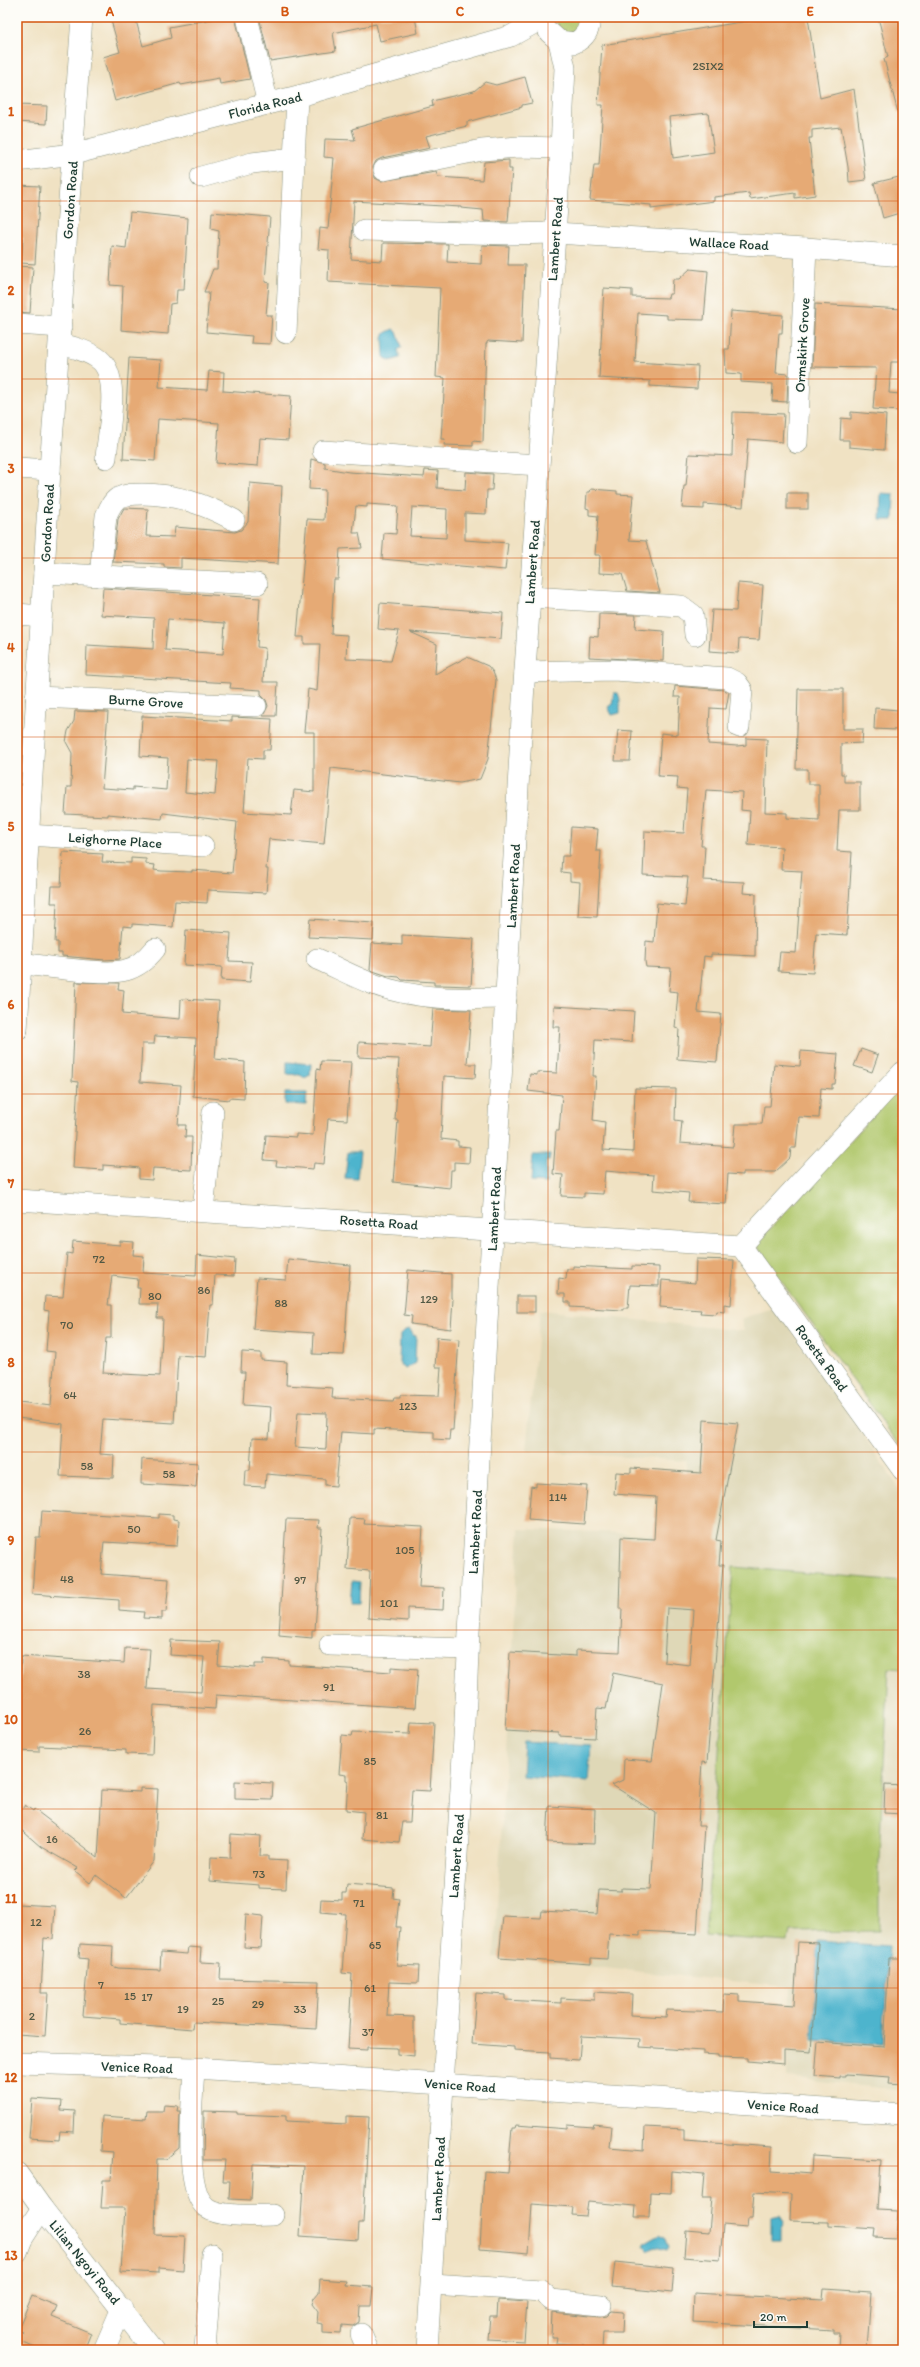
<svg xmlns="http://www.w3.org/2000/svg" width="920" height="2367" font-family="Itim,sans-serif">
  <rect width="100%" height="100%" fill="#fdfcf7"/>
  <filter id="ink" filterUnits="userSpaceOnUse"><feTurbulence type="fractalNoise" baseFrequency=".025" numOctaves="2"/><feDisplacementMap in="SourceGraphic" scale="8" xChannelSelector="R" yChannelSelector="G"/><feConvolveMatrix kernelMatrix="1 2 1 2 8 2 1 2 1" color-interpolation-filters="sRGB"/></filter>
  <filter id="wash" filterUnits="userSpaceOnUse"><feTurbulence type="fractalNoise" baseFrequency=".012" numOctaves="4" result="noise"/><feDisplacementMap in="SourceGraphic" scale="16" xChannelSelector="R" yChannelSelector="G"/><feGaussianBlur stdDeviation="0.9" result="paint"/><feColorMatrix in="noise" values="0 0 0 0 0 0 0 0 0 0 0 0 0 0 0 0 0 1.4 0 .05"/><feComposite in="paint" operator="in"/></filter>
  <g filter="url(#wash)">
    <rect width="100%" height="100%" fill="#f0e2c3"/>
    <!-- built -->
    <path fill="#dfd8b7" d="M775,1307L903,1494V2091L787,2077L790,1987L494,1957L519,1529L681,1535L687,1461L526,1450L540,1310L744,1331L741,1319Z"/>
    <!-- green -->
    <g fill="#b1c86d" stroke="#688250">
      <path d="M557,17H579L580,24L576,31L566,34L556,24Z"/>
      <path d="M903,1083V1450L759,1250L758,1242Z"/>
      <path d="M733,1567L903,1581V1669L889,1668L879,1858V1931L790,1932L788,1942L705,1936Z"/>
    </g>
    <!-- water -->
    <g fill="#4eb4cd" stroke="#367880">
      <path d="M393,329L397,332L402,347L398,350L400,358L390,361L384,357L383,338L385,333Z"/>
      <path d="M881,493L894,494L893,520H880Z"/>
      <path d="M614,693H618L620,699V713L612,715L608,707L612,704Z"/>
      <path d="M287,1062L311,1064L310,1075L305,1078L300,1075L287,1074Z"/>
      <path d="M285,1093H307L306,1105L285,1104Z"/>
      <path d="M348,1152H360L357,1179L345,1178Z"/>
      <path d="M533,1155H550L549,1160H546V1183L531,1182Z"/>
      <path d="M410,1329L413,1335L416,1336L415,1363L405,1369L399,1362L400,1335L405,1330Z"/>
      <path d="M352,1581L360,1582L359,1603H350Z"/>
      <path d="M524,1742L591,1746L588,1781L522,1776Z"/>
      <path d="M818,1941L889,1946L883,2044L813,2040Z"/>
      <path d="M780,2216L784,2222L780,2230V2240H771V2218Z"/>
      <path d="M660,2234L666,2238L669,2247L667,2250L655,2247L648,2251L644,2246V2243Z"/>
    </g>
    <g id="blocks">
      <!-- building -->
      <g fill="#e6aa75" fill-rule="evenodd">
        <path d="M110,17H135L143,46L171,38L169,27L213,19V17H235L250,79L220,84L219,78L181,85L180,83L115,101L103,57L120,52Z"/>
        <path d="M259,17H415L418,33L380,41L376,24L333,33L336,51L270,61Z"/>
        <path d="M771,17H808L820,98L854,89L866,180L849,182L848,167L841,127L812,130V138H809L815,195L795,198V193L750,199L749,193L714,197V201L651,209V205L590,200L594,165H599L603,105H598L602,45ZM708,113L714,152L673,158L669,117Z"/>
        <path d="M878,17H903V112L898,113L884,59L888,57Z"/>
        <path d="M525,77L532,103L522,105V107L467,122V126L426,136L430,148L382,158L376,161L373,167L375,178L381,181L436,172L438,177L482,180L484,162L509,160V169H512L508,222L484,221L483,210L461,208V207L354,201L351,259L382,261L383,243L448,244L447,262L481,264L482,245L509,246L508,265H525L522,343L488,341L486,344L483,442L473,441V446L444,445L445,439H441L445,378L436,377L440,288L328,282L329,250L318,249L320,228L328,229L334,158L324,157L325,139L355,140L352,129L433,106L432,101L474,91L485,82L496,85Z"/>
        <path d="M17,105L47,106L46,124L17,122Z"/>
        <path d="M903,176V212L883,218L874,183Z"/>
        <path d="M17,185L40,186L35,264L21,263L23,238L17,237Z"/>
        <path d="M130,212L188,218L184,290H177L176,303L170,304L168,334L121,330L123,286L110,285L112,246L126,248Z"/>
        <path d="M212,212L270,217L265,282L269,283L266,315H272L270,344L251,343L252,336L206,332L209,292H204L213,269H217L219,231L211,229Z"/>
        <path d="M17,266L33,267L30,313L17,312Z"/>
        <path d="M690,269L708,271L704,320L667,319V315L638,313L635,362L698,366L697,389L650,386V381L599,378L604,288L632,290V297L668,298L669,294H672L673,279H679Z"/>
        <path d="M815,304L903,309V362H891L889,393L900,394L899,411L873,409L876,368L812,367Z"/>
        <path d="M731,311L783,315L782,333H779L776,373L788,374L787,402L772,401L773,384L741,382V374L726,373L725,349H729Z"/>
        <path d="M129,358L161,360L159,387L207,390L209,371L224,372L223,391L291,396L288,440L260,438L258,466L216,463L219,423L158,419L155,461L123,459Z"/>
        <path d="M733,412L784,414L782,442L748,439L743,507L704,504V509L682,508L684,486H686L689,454L732,456Z"/>
        <path d="M851,412L886,415L884,450L849,447V440H840L841,418L851,419Z"/>
        <path d="M311,459L325,463V468L349,472L424,477L425,470L438,471L437,488L465,490L466,472L493,474L492,490H487L486,514L465,513V540L508,543L505,570L382,559L384,533L396,534L398,506L367,504V507L356,506L353,533H359L362,548L340,549L338,579H334L331,634L347,635L346,659L391,661L399,631L378,629L380,603L503,613L501,639L410,632L437,644L435,674L467,657L488,666L493,672L496,680L488,759L480,779L460,783L331,768L324,844L269,839L266,869H268L266,893L208,890L207,903L175,901L173,927L132,924V927L123,926L120,959L105,960L62,956V953H58V942H55L57,903H51L52,886H61L63,852L103,854L102,862L131,863V858L146,859V864L155,865L154,870L161,871L192,872V870L232,873L237,822L163,813L162,819L108,814V816L65,814L67,787H71L72,753L66,742L68,731L74,721L75,711L108,712L102,788L133,790V787L166,790L168,758L140,756L142,716L232,721V717L272,719L270,750H263V759L248,758L244,812L291,815L294,790L314,792V732H304L308,689L317,691L320,644H304V637H297L307,519L324,520L325,490L309,489ZM412,507L447,509L446,538L410,536ZM187,759L218,761L215,795L185,792Z"/>
        <path d="M250,483L282,486L278,564L181,558V568L164,567V564L113,562L118,519L124,508L148,509L146,536L174,537L175,527L235,532L241,530L248,522Z"/>
        <path d="M591,489L617,491V494L633,495L629,540L646,541L660,593L627,591L622,574L599,573L600,555H595L598,516L589,515V509L586,508L587,492H590Z"/>
        <rect x="787" y="493" width="21" height="16"/>
        <path d="M738,583L763,585L759,640L739,639L738,653L709,651L712,610L736,611Z"/>
        <path d="M103,588L260,598L257,647L265,648L263,682H278L276,716H263L268,706L266,700L261,695V690L230,688L231,683L86,675L87,645L153,649L154,618L101,615ZM168,619L225,623L223,654L165,650Z"/>
        <path d="M599,614L636,615L635,629L664,631L663,661L589,657L590,636L598,637Z"/>
        <path d="M675,686L724,690L729,692L726,709L710,708L708,744L737,746L746,745V738L767,739L765,812L787,813V818L819,820V784H808V769H796L798,689H843V729H863L862,743L841,744V774H844V782H860V810H839L837,851L852,852L847,935L816,933L813,973L778,971L780,952L796,953L802,871L781,870L782,847L748,845L750,811L741,810L742,792L706,790L701,846H705L703,880L744,882L743,893L756,894L755,956L711,954V957L704,956L698,1012L721,1014L717,1062L677,1059L679,1029L675,1028L678,992L669,991L671,968L646,967L645,961L646,941L654,942L657,903L685,906L688,877L643,875L645,831L684,833L687,789L677,788L678,777L658,776L661,733L678,735L680,697H674Z"/>
        <path d="M875,708L898,710L897,730L874,729Z"/>
        <path d="M618,730L632,731L630,761H615Z"/>
        <path d="M571,827L598,829L596,851H601L597,917L578,916L580,882L570,881V873L561,872L562,856H569Z"/>
        <path d="M310,919L374,923L373,940L308,937Z"/>
        <path d="M186,930L231,933L229,961L252,962L250,982L221,980L222,967L184,965Z"/>
        <path d="M402,935L474,939L471,986L440,985H434V982L402,980L399,977L388,976L370,970L372,943L402,945Z"/>
        <path d="M76,982L119,983L118,989L124,990L122,1014L180,1019L181,999L219,1001L215,1059L245,1062L244,1099L229,1098V1100L193,1096L196,1038L155,1036L154,1044H142L140,1082L181,1085L178,1125H186L185,1137H192L191,1170L153,1168L152,1180L139,1179V1168L131,1167L103,1165V1170L73,1168L78,1082L72,1081Z"/>
        <path d="M554,1006L634,1011L632,1042L595,1040L593,1076H596L593,1120L605,1122L603,1150L633,1152L635,1088L676,1089L675,1120L682,1121L680,1143L733,1147L735,1124H762L764,1106H770L774,1064L800,1066L801,1051L838,1054L835,1084H832V1089L821,1088L819,1118L799,1117L796,1148H791L790,1158L775,1172H743V1175L728,1174L726,1204L688,1202L689,1193L653,1190L654,1175L605,1171L603,1194L584,1193V1197L561,1196L563,1175L553,1174L556,1131H559L562,1095L528,1091L530,1074L537,1075V1072L557,1073L560,1027H553Z"/>
        <path d="M433,1009L471,1010L467,1064H476L475,1078L444,1076L441,1139L458,1141V1146L470,1147L469,1163L454,1162V1170H451L450,1188L393,1182L398,1120H395L399,1059L358,1057L359,1042L430,1047Z"/>
        <path d="M861,1049L878,1055L872,1072L854,1066Z"/>
        <path d="M321,1061L351,1062L347,1120L328,1119L324,1164L314,1163L313,1169L276,1166L277,1161L264,1160L266,1135L296,1137V1134L313,1135L317,1069L320,1070Z"/>
        <path d="M73,1241L120,1245V1241L134,1242L133,1255L144,1256L143,1273L196,1276L197,1255L235,1259L234,1276L215,1275L213,1305H210L206,1357L178,1355L174,1423L103,1419L100,1454L114,1455L113,1478L60,1476L63,1424L18,1418L19,1402L51,1406L55,1352L46,1351L49,1311L44,1310L45,1296L63,1297L67,1253L72,1254ZM112,1276L138,1279L137,1288H140L139,1304H158L157,1318H163L160,1376L103,1373L106,1338H111V1305H108Z"/>
        <path d="M288,1259L350,1265L344,1355L313,1354L314,1333L253,1329L257,1278L286,1280Z"/>
        <path d="M696,1259L734,1260L731,1305L724,1304V1312L717,1311L716,1314L700,1313L701,1310L660,1307L662,1280L695,1283Z"/>
        <path d="M573,1266L632,1269V1266L659,1267V1286L630,1285L628,1308H623V1310L570,1307V1302H565V1294H558L559,1278L566,1279L567,1269H573Z"/>
        <path d="M408,1270L451,1274V1298L453,1299L451,1329L411,1324L412,1316L404,1315Z"/>
        <rect x="517" y="1296" width="18" height="16"/>
        <path d="M437,1337L459,1339L453,1430H450L449,1440L434,1439V1432L374,1429V1434L341,1432L336,1486L325,1485V1479L266,1474L265,1487L244,1486L245,1470H250L252,1438L269,1439L271,1407L243,1405L245,1372H241L242,1352L261,1353V1360L287,1362L286,1385L333,1388L332,1398L393,1401L394,1398H400V1395L439,1396L441,1367H435ZM298,1412L327,1413L326,1449L295,1447Z"/>
        <path d="M704,1420L738,1423L716,1540L721,1541L719,1565H723L707,1763L702,1762L698,1826H704L697,1934L640,1931V1936L609,1934L607,1959L591,1958V1964L499,1958L503,1916L541,1918L542,1911L597,1914L599,1890L622,1891V1888L651,1889L656,1813L612,1785L623,1780L624,1759L652,1761L663,1683L613,1673L606,1709L597,1708L595,1738L559,1736V1733L505,1730L510,1652L576,1656V1650L620,1652L622,1609H619L621,1537L654,1539L656,1497L614,1494L616,1472L631,1473V1468L701,1473ZM667,1608L694,1610L690,1665L664,1662Z"/>
        <path d="M142,1459L198,1463L196,1487L141,1484Z"/>
        <path d="M536,1483L587,1486L584,1524L528,1520L531,1486L536,1487Z"/>
        <path d="M42,1511L159,1518V1514L173,1515V1519L179,1520L177,1546L104,1542L101,1574L169,1579L166,1612H162V1619L143,1618L144,1612L119,1610V1600L32,1594L36,1537H40Z"/>
        <path d="M350,1518L365,1519L364,1524L423,1527L419,1587L444,1588L443,1610L408,1608V1621L368,1618L370,1571L347,1569Z"/>
        <path d="M286,1519L319,1520L318,1528H322L315,1630H312V1638L279,1635Z"/>
        <path d="M171,1640L220,1642L218,1665L255,1668V1664H264V1659L289,1661V1665L391,1672V1667L418,1669L415,1708L216,1695L215,1709L154,1705L152,1755L126,1754V1750L39,1746V1752L17,1751L21,1656L124,1663L125,1648L150,1649L147,1689L201,1692L204,1657L170,1655Z"/>
        <path d="M411,1722L434,1723L430,1791L412,1790L410,1822H402L399,1842L362,1839L364,1812L346,1810L348,1781L346,1780V1775L339,1774L342,1735L352,1736L353,1732L410,1734Z"/>
        <path d="M235,1781L273,1783L272,1800L235,1799Z"/>
        <path d="M885,1785L903,1786V1814L884,1813Z"/>
        <path d="M140,1788L158,1789L154,1861L126,1898L96,1875L90,1883L75,1871L78,1868L41,1847L17,1826V1816L25,1805L33,1811L34,1809L98,1858L102,1790L140,1792Z"/>
        <path d="M549,1806L595,1809L594,1844L547,1842Z"/>
        <path d="M231,1834L261,1836L260,1856H268V1860L287,1861L286,1889L259,1888V1885L210,1881L211,1857L230,1858Z"/>
        <path d="M347,1884L394,1888L393,1898L399,1899L396,1927H400L397,1965L419,1966L418,1983L389,1982L387,2016L414,2017V2056L397,2054V2048L367,2047V2050L348,2049L352,1974L342,1973L346,1914L320,1912L321,1899L342,1900V1893H346Z"/>
        <path d="M17,1904L55,1906L53,1939L44,1938L41,1993H48L45,2036L17,2034Z"/>
        <path d="M246,1914L263,1916L261,1948L244,1947Z"/>
        <path d="M798,1942L818,1943L811,2052L784,2050V2064L747,2061V2058L718,2057V2055L703,2054V2051L639,2047L640,2039L581,2036L579,2060L550,2058V2052L514,2050V2047L472,2044L476,1993L506,1995V2000L561,2003V1998L594,2000V1992L632,1994L631,2015L666,2017L667,2010L723,2012L724,1994L739,1995V2001L794,2005Z"/>
        <path d="M80,1944L113,1946L112,1966L118,1968L160,1970L161,1952L187,1954L188,1947L201,1948L200,1962L221,1963L220,1979L319,1981L316,2029L193,2022L192,2029L120,2023V2019L83,2016L88,1959L79,1958Z"/>
        <path d="M889,1958H903V2084L889,2083L890,2077L846,2074V2076H840V2078L815,2076L818,2042L884,2047Z"/>
        <path d="M32,2099L62,2101L61,2110L75,2111L74,2132L60,2131L59,2140L29,2138Z"/>
        <path d="M164,2105L178,2106L177,2111H180L179,2148L166,2159H157L155,2235L185,2236L183,2270L159,2268V2273L121,2271L125,2208H101L103,2180H111L113,2152L100,2151L102,2116L146,2119L147,2111H163Z"/>
        <path d="M204,2111L237,2112V2114L286,2116V2121L346,2124V2116L369,2117L363,2223H359L358,2240L300,2236L304,2166L253,2164L251,2200L229,2199L230,2181H223L225,2160H203Z"/>
        <path d="M594,2124L611,2126L609,2147L644,2150L645,2127L684,2129V2141L772,2147L771,2171L811,2174L812,2156L881,2160L878,2210L898,2211L896,2238L874,2237L875,2229L828,2226V2222L790,2221L791,2194L754,2192L752,2218H748L747,2227L723,2225L720,2260L684,2257L686,2230L709,2232L712,2198H702L704,2174L672,2171L671,2193L650,2192L649,2217H635L636,2206L588,2202L586,2216L572,2215L573,2207L532,2204L529,2253L480,2249L484,2171L508,2173L512,2128H515L516,2125L567,2129V2125L593,2127Z"/>
        <path d="M615,2262L674,2268L672,2293L612,2287Z"/>
        <path d="M320,2279L346,2281L345,2285L373,2287L371,2306H360L359,2322L353,2326L342,2325L341,2334L323,2333V2324L317,2323L318,2312L312,2304L314,2298L319,2292Z"/>
        <path d="M824,2289L871,2292L867,2350H838L839,2333H833V2330L693,2322L694,2293L823,2300Z"/>
        <path d="M32,2296L57,2306L52,2317L91,2333L84,2350H40L19,2341L23,2333L17,2331Z"/>
        <path d="M498,2300L527,2302L524,2341L488,2339L490,2316H497Z"/>
        <path d="M611,2311L623,2312L622,2333H603L602,2350H584V2345L556,2343L557,2337H551L552,2312L600,2317L606,2316Z"/>
      </g>
    </g>
  </g>
  <g filter="url(#ink)">
    <use href="#blocks" fill-opacity="0" stroke="#88907c" stroke-width="1"/>
    <g fill="none" stroke-linecap="round" stroke-linejoin="round">
      <defs>
        <g id="minor">
          <path d="M247,17L268,104"/>
          <path d="M549,32L559,41L574,43C585,38 591,29 589,17"/>
          <path d="M17,161L73,154L310,93L511,36L545,17"/>
          <path d="M384,170L482,150L518,147L561,148"/>
          <path d="M201,177L252,163L294,158"/>
          <path d="M364,230L508,234L555,233L806,248L903,256"/>
          <path d="M17,324L61,327"/>
          <path d="M286,333L297,97"/>
          <path d="M60,344C73,347 89,351 100,360C121,378 108,432 106,458"/>
          <path d="M797,443L806,248"/>
          <path d="M323,451L539,465"/>
          <path d="M17,468L50,470"/>
          <path d="M44,573L257,584"/>
          <path d="M100,576L106,516C109,509 112,502 118,498C126,494 134,494 142,494C176,494 204,504 234,520"/>
          <path d="M530,597L681,606L693,615L695,635"/>
          <path d="M17,614L41,616"/>
          <path d="M525,672L614,670L727,678L737,683L742,690L739,727"/>
          <path d="M36,697L256,706"/>
          <path d="M28,835L203,846"/>
          <path d="M317,959C336,967 354,977 373,984C414,1000 463,999 506,998"/>
          <path d="M20,963C42,966 107,976 126,970C138,967 147,959 155,949"/>
          <path d="M17,1030L50,470L82,17"/>
          <path d="M17,1200L741,1246"/>
          <path d="M203,1211L213,1112"/>
          <path d="M741,1246L903,1470"/>
          <path d="M741,1246L903,1072"/>
          <path d="M330,1645L468,1649"/>
          <path d="M17,2063L194,2068L903,2114"/>
          <path d="M194,2068C193,2098 182,2190 207,2208C221,2218 257,2215 273,2215"/>
          <path d="M17,2173L42,2208L153,2350"/>
          <path d="M17,2252L22,2239L42,2208"/>
          <path d="M432,2284L541,2291L551,2300L601,2305"/>
          <path d="M361,2334L368,2350"/>
          <path d="M104,2350L122,2308"/>
          <path d="M205,2350L212,2254"/>
          <path d="M427,2350L465,1722L469,1632L524,684L561,148L565,68L559,41"/>
        </g>
      </defs>
      <!-- minor casing -->
      <use href="#minor" stroke="#88907c" stroke-width="22"/>
      <!-- minor -->
      <use href="#minor" stroke="#fff" stroke-width="21"/>
    </g>
  </g>
  <!-- grid -->
  <path fill="none" stroke="#d45610" stroke-width="1" stroke-opacity="0.55" d="M197,17V2350M372,17V2350M548,17V2350M723,17V2350M17,201H903M17,379H903M17,558H903M17,737H903M17,915H903M17,1094H903M17,1273H903M17,1452H903M17,1630H903M17,1809H903M17,1988H903M17,2166H903"/>
  <g text-anchor="middle" stroke-width="3" stroke-linejoin="round" paint-order="stroke">
    <!-- number labels -->
    <g font-size="12" fill="#515844">
      <text x="708" y="70">2SIX2</text>
      <text x="99" y="1263">72</text>
      <text x="204" y="1294">86</text>
      <text x="155" y="1300">80</text>
      <text x="429" y="1303">129</text>
      <text x="281" y="1307">88</text>
      <text x="67" y="1329">70</text>
      <text x="70" y="1399">64</text>
      <text x="408" y="1410">123</text>
      <text x="87" y="1470">58</text>
      <text x="169" y="1478">58</text>
      <text x="558" y="1501">114</text>
      <text x="134" y="1533">50</text>
      <text x="405" y="1554">105</text>
      <text x="67" y="1583">48</text>
      <text x="300" y="1584">97</text>
      <text x="389" y="1607">101</text>
      <text x="84" y="1678">38</text>
      <text x="329" y="1691">91</text>
      <text x="85" y="1735">26</text>
      <text x="370" y="1765">85</text>
      <text x="382" y="1819">81</text>
      <text x="52" y="1843">16</text>
      <text x="259" y="1878">73</text>
      <text x="359" y="1907">71</text>
      <text x="36" y="1926">12</text>
      <text x="375" y="1949">65</text>
      <text x="101" y="1989">7</text>
      <text x="370" y="1992">61</text>
      <text x="130" y="2000">15</text>
      <text x="147" y="2001">17</text>
      <text x="218" y="2005">25</text>
      <text x="258" y="2008">29</text>
      <text x="183" y="2013">19</text>
      <text x="300" y="2013">33</text>
      <text x="32" y="2020">2</text>
      <text x="368" y="2036">37</text>
    </g>
    <!-- street labels -->
    <g font-size="14" fill="#1f3d34" stroke="#fdfcf7">
      <text transform="translate(265 105) rotate(-14)" y="5">Florida Road</text>
      <text transform="translate(70 200) rotate(-86)" y="5">Gordon Road</text>
      <text transform="translate(555 239) rotate(-86)" y="5">Lambert Road</text>
      <text transform="translate(729 243) rotate(3)" y="5">Wallace Road</text>
      <text transform="translate(802 345) rotate(-87)" y="5">Ormskirk Grove</text>
      <text transform="translate(47 523) rotate(-87)" y="5">Gordon Road</text>
      <text transform="translate(532 562) rotate(-86)" y="5">Lambert Road</text>
      <text transform="translate(146 701) rotate(3)" y="5">Burne Grove</text>
      <text transform="translate(115 840) rotate(4)" y="5">Leighorne Place</text>
      <text transform="translate(513 886) rotate(-87)" y="5">Lambert Road</text>
      <text transform="translate(494 1209) rotate(-87)" y="5">Lambert Road</text>
      <text transform="translate(379 1222) rotate(4)" y="5">Rosetta Road</text>
      <text transform="translate(822 1358) rotate(54)" y="5">Rosetta Road</text>
      <text transform="translate(475 1532) rotate(-87)" y="5">Lambert Road</text>
      <text transform="translate(456 1856) rotate(-86)" y="5">Lambert Road</text>
      <text transform="translate(137 2067) rotate(2)" y="5">Venice Road</text>
      <text transform="translate(460 2085) rotate(4)" y="5">Venice Road</text>
      <text transform="translate(783 2106) rotate(4)" y="5">Venice Road</text>
      <text transform="translate(438 2179) rotate(-87)" y="5">Lambert Road</text>
      <text transform="translate(85 2262) rotate(51)" y="5">Lilian Ngoyi Road</text>
    </g>
  </g>
  <!-- margin -->
  <rect width="920" height="2367" fill="none" stroke="#fdfcf7" stroke-width="44"/>
  <!-- scale -->
  <path d="M754 2321v6h53v-6" fill="none" stroke="#1f3d34" stroke-width="2"/>
  <text x="760" y="2321" font-size="12" fill="#1f3d34" stroke="#fdfcf7" stroke-width="3" paint-order="stroke">20 m</text>
  <rect x="22" y="22" width="876" height="2323" fill="none" stroke="#d45610" stroke-width="1.5"/>
  <g font-size="13" text-anchor="middle" font-weight="bold" fill="#d45610">
    <text x="110" y="16">A</text>
    <text x="285" y="16">B</text>
    <text x="460" y="16">C</text>
    <text x="635" y="16">D</text>
    <text x="810" y="16">E</text>
    <text x="11" y="116">1</text>
    <text x="11" y="295">2</text>
    <text x="11" y="473">3</text>
    <text x="11" y="652">4</text>
    <text x="11" y="831">5</text>
    <text x="11" y="1009">6</text>
    <text x="11" y="1188">7</text>
    <text x="11" y="1367">8</text>
    <text x="11" y="1545">9</text>
    <text x="11" y="1724">10</text>
    <text x="11" y="1903">11</text>
    <text x="11" y="2082">12</text>
    <text x="11" y="2260">13</text>
  </g>
</svg>
